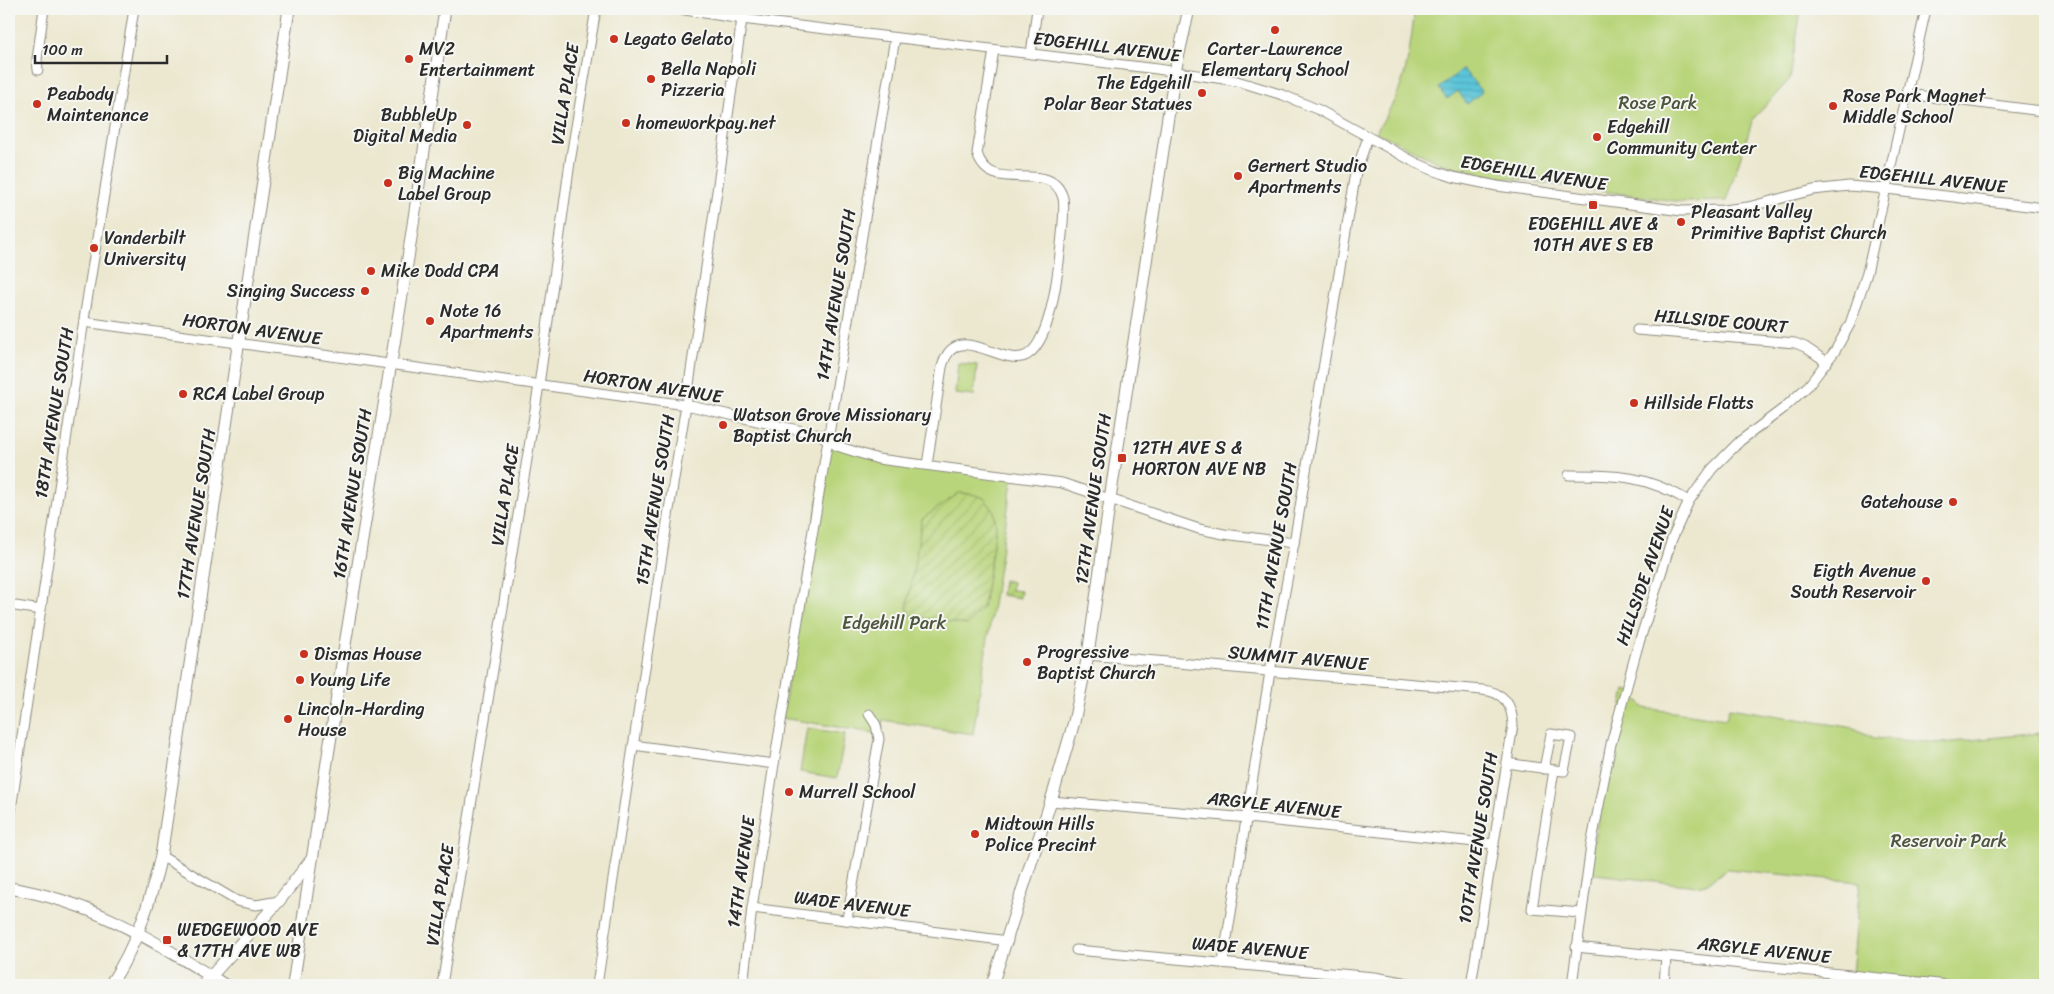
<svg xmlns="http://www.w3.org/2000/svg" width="2054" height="994" font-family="Sriracha,sans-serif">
  <defs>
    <pattern id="garden-furrows" width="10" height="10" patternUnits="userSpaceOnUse" patternTransform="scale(1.25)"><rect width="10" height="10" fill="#b9d57b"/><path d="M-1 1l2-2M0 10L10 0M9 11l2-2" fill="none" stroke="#9fb76a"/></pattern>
    <pattern id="water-rules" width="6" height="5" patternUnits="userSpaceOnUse" patternTransform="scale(1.25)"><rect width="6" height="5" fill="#5cc5d9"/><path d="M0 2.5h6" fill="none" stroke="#50a9ba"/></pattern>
  </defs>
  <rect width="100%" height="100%" fill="#f6f6f2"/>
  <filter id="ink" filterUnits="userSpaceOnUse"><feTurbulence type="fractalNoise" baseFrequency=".02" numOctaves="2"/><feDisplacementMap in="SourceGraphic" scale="10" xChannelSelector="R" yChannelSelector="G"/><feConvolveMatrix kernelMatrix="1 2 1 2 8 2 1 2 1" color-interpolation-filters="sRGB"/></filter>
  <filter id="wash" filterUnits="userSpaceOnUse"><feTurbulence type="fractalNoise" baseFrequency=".0096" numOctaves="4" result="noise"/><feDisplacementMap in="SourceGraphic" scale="20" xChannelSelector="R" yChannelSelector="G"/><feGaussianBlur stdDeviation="1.12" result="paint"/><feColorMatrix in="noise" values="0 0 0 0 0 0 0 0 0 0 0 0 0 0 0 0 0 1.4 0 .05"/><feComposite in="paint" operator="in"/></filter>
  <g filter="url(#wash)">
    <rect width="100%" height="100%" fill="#ece8d0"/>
    <!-- park -->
    <g fill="#b9d57b" stroke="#728053">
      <path d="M1415,9H1801L1790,79L1753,119L1726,201L1682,202L1484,175L1439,163L1376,132C1383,121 1390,109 1396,97C1409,70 1411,38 1415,9Z"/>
      <path d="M958,363L977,365L974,396L955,394Z"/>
      <path d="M828,440L878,459L1013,476L973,734L883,720L880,734L782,718Z"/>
      <path d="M1625,690L1632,692L1644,708L1726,719L1729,708L1854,728L1874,738L1942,743L2039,733L2041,744L2045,745V985H1979L1852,975L1860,882L1727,869L1706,884L1696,886L1587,873Z"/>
      <path d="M807,728L845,734L837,778L800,772Z"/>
    </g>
    <!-- garden -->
    <g fill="url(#garden-furrows)" stroke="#728053">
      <path d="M959,493L972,494L984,498L994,511L996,527L983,607L967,625L911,616L907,608L922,519Z"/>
      <path d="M1003,580L1012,582L1011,590L1021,591L1020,598L1001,595Z"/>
    </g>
    <!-- water -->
    <path fill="url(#water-rules)" stroke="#447882" d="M1463,69L1482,92L1467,104L1458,91L1447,99L1439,88Z"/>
  </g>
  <g filter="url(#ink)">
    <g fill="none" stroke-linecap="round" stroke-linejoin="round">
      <defs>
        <g id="minor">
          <path d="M679,9L742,19L1157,69L1237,81L1283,95L1319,110L1416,163L1435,171L1453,177L1497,186L1682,211L1723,210L1748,207L1813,190L1849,186L1887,189L2045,208"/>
          <path d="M1031,54L1037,9"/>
          <path d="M38,70L37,59L44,9"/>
          <path d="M1907,94L2042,111"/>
          <path d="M84,322L686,405L820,435L837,446L878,459L1062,483L1199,529L1224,534L1294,543"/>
          <path d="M1637,330L1795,343L1805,347L1827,362"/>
          <path d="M927,465L942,367C955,317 1002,369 1027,355C1044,345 1052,307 1055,289C1058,272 1066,212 1063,198C1051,155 990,199 977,153L994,50"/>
          <path d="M1569,475C1620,475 1644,475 1689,501"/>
          <path d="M9,605L41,610"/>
          <path d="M1088,655L1482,690C1504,692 1512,704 1513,725L1471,985"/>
          <path d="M633,745L774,764"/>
          <path d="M1507,763L1554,770L1532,909L1581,913"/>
          <path d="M1544,769L1551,734L1571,737L1564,771L1554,770"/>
          <path d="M1051,801L1248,818L1494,844"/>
          <path d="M9,823L85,313L134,9"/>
          <path d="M161,856L237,901L256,905L279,901"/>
          <path d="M752,908L1008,941"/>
          <path d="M847,919L879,739L876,725L869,714"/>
          <path d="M1576,947L1948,985"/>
          <path d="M1076,950L1374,977L1420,985"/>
          <path d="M1223,962L1270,672L1294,543L1356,172L1368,137"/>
          <path d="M442,985L539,385L570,162L596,9"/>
          <path d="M597,985L668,516L686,405L742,19"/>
          <path d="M743,985L752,908L774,764L895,38"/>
          <path d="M1572,985L1591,846L1611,744L1637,649L1672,539L1689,501L1712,469L1740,441L1784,408L1809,385L1835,351L1850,324L1867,273L1926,9"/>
          <path d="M1664,985L1666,956"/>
        </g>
        <g id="major">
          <path d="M9,888C93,901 154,941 225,985"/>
          <path d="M110,985C137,945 150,902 161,856L289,9"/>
          <path d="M203,985L279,901L311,860"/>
          <path d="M293,985L343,657L408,258L445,9"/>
          <path d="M992,985L1054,791L1074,722L1088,655L1110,499L1175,71L1189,9"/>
        </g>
      </defs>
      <!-- minor casing -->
      <use href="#minor" stroke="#8c8a7e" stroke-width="11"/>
      <!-- major casing -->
      <use href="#major" stroke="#8c8a7e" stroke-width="13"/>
      <!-- minor -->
      <use href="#minor" stroke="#fff" stroke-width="9"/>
      <!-- major -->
      <use href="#major" stroke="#fff" stroke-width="11"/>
    </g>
  </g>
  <!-- markers -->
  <g fill="#c8321e" stroke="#f6f6f2" stroke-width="2">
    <circle cx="1275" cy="30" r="5"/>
    <circle cx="614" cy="39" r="5"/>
    <circle cx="409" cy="59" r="5"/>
    <circle cx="651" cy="79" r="5"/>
    <circle cx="1202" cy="93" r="5"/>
    <circle cx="37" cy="104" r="5"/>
    <circle cx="1833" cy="106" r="5"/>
    <circle cx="626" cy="123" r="5"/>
    <circle cx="467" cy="125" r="5"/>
    <circle cx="1597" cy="137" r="5"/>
    <circle cx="1238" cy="176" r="5"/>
    <circle cx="388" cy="183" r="5"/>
    <rect x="1588" y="200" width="10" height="10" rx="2.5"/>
    <circle cx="1681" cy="222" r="5"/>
    <circle cx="94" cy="248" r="5"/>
    <circle cx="371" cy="271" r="5"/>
    <circle cx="365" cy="291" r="5"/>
    <circle cx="430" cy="321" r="5"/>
    <circle cx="183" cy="394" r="5"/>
    <circle cx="1634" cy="403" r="5"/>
    <circle cx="723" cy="425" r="5"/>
    <rect x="1117" y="453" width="10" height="10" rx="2.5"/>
    <circle cx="1953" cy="502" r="5"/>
    <circle cx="1926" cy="581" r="5"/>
    <circle cx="304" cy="654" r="5"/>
    <circle cx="1027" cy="662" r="5"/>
    <circle cx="300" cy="680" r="5"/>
    <circle cx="288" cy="719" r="5"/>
    <circle cx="789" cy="792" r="5"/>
    <circle cx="975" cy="834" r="5"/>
    <rect x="162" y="935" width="10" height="10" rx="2.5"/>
  </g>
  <g text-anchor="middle" stroke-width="4" stroke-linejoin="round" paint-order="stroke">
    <!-- poi labels -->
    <g font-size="18" fill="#2b2b2b" stroke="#f6f6f2" text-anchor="start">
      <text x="624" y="45">Legato Gelato</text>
      <text x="419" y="55">MV2<tspan x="419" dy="21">Entertainment</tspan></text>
      <text x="1275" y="55" text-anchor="middle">Carter-Lawrence<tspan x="1275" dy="21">Elementary School</tspan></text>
      <text x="661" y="75">Bella Napoli<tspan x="661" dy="21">Pizzeria</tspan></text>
      <text x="1192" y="89" text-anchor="end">The Edgehill<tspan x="1192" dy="21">Polar Bear Statues</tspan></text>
      <text x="47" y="100">Peabody<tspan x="47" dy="21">Maintenance</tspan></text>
      <text x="1843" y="102">Rose Park Magnet<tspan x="1843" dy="21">Middle School</tspan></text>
      <text x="457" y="121" text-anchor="end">BubbleUp<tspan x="457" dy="21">Digital Media</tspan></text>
      <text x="636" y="129">homeworkpay.net</text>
      <text x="1607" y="133">Edgehill<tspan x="1607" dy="21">Community Center</tspan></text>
      <text x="1248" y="172">Gernert Studio<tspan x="1248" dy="21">Apartments</tspan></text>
      <text x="398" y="179">Big Machine<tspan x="398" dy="21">Label Group</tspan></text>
      <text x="1691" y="218">Pleasant Valley<tspan x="1691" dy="21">Primitive Baptist Church</tspan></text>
      <text x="1593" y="230" text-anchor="middle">EDGEHILL AVE &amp;<tspan x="1593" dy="21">10TH AVE S EB</tspan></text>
      <text x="104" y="244">Vanderbilt<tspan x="104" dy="21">University</tspan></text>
      <text x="381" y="277">Mike Dodd CPA</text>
      <text x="355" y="297" text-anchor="end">Singing Success</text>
      <text x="440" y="317">Note 16<tspan x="440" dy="21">Apartments</tspan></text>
      <text x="193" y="400">RCA Label Group</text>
      <text x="1644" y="409">Hillside Flatts</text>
      <text x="733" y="421">Watson Grove Missionary<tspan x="733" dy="21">Baptist Church</tspan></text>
      <text x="1132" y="454">12TH AVE S &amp;<tspan x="1132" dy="21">HORTON AVE NB</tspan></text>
      <text x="1943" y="508" text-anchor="end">Gatehouse</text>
      <text x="1916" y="577" text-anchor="end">Eigth Avenue<tspan x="1916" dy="21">South Reservoir</tspan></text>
      <text x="1037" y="658">Progressive<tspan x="1037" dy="21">Baptist Church</tspan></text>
      <text x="314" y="660">Dismas House</text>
      <text x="310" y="686">Young Life</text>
      <text x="298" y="715">Lincoln-Harding<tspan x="298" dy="21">House</tspan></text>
      <text x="799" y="798">Murrell School</text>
      <text x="985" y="830">Midtown Hills<tspan x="985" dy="21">Police Precint</tspan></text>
      <text x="177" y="936">WEDGEWOOD AVE<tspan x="177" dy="21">&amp; 17TH AVE WB</tspan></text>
    </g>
    <!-- street labels -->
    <g font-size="18" fill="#2b2b2b" stroke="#f6f6f2">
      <text transform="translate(1107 47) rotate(7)" y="6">EDGEHILL AVENUE</text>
      <text transform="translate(565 94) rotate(-81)" y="6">VILLA PLACE</text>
      <text transform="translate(1534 173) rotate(9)" y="6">EDGEHILL AVENUE</text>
      <text transform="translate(1933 179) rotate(6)" y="6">EDGEHILL AVENUE</text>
      <text transform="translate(836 295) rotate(-81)" y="6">14TH AVENUE SOUTH</text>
      <text transform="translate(1721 321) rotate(5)" y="6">HILLSIDE COURT</text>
      <text transform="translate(252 329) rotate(8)" y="6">HORTON AVENUE</text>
      <text transform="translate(653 386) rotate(9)" y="6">HORTON AVENUE</text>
      <text transform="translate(54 413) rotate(-81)" y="6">18TH AVENUE SOUTH</text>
      <text transform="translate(352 494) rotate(-81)" y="6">16TH AVENUE SOUTH</text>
      <text transform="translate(505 495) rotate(-81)" y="6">VILLA PLACE</text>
      <text transform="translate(1093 499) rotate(-82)" y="6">12TH AVENUE SOUTH</text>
      <text transform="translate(655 500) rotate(-81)" y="6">15TH AVENUE SOUTH</text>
      <text transform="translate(196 514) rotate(-81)" y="6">17TH AVENUE SOUTH</text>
      <text transform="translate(1276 546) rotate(-80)" y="6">11TH AVENUE SOUTH</text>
      <text transform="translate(1645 576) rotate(-71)" y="6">HILLSIDE AVENUE</text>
      <text transform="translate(1298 658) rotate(5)" y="6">SUMMIT AVENUE</text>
      <text transform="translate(1274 805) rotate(6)" y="6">ARGYLE AVENUE</text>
      <text transform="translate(1478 838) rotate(-81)" y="6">10TH AVENUE SOUTH</text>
      <text transform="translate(741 872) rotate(-82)" y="6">14TH AVENUE</text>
      <text transform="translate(440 895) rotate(-81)" y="6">VILLA PLACE</text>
      <text transform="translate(852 904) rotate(7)" y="6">WADE AVENUE</text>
      <text transform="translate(1250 948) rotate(5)" y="6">WADE AVENUE</text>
      <text transform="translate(1764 950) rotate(6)" y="6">ARGYLE AVENUE</text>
    </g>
    <!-- park labels -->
    <g font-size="18" fill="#4e563f" stroke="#f6f6f2">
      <text x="1658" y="109">Rose Park</text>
      <text x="894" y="629">Edgehill Park</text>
      <text x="1949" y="847">Reservoir Park</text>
    </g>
  </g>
  <!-- margin -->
  <rect width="2054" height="994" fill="none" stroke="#f6f6f2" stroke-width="30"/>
  <!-- scale -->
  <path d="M35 55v8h132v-8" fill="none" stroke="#2b2b2b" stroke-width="2.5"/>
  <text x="42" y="55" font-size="15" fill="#2b2b2b" stroke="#f6f6f2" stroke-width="4" paint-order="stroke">100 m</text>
</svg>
